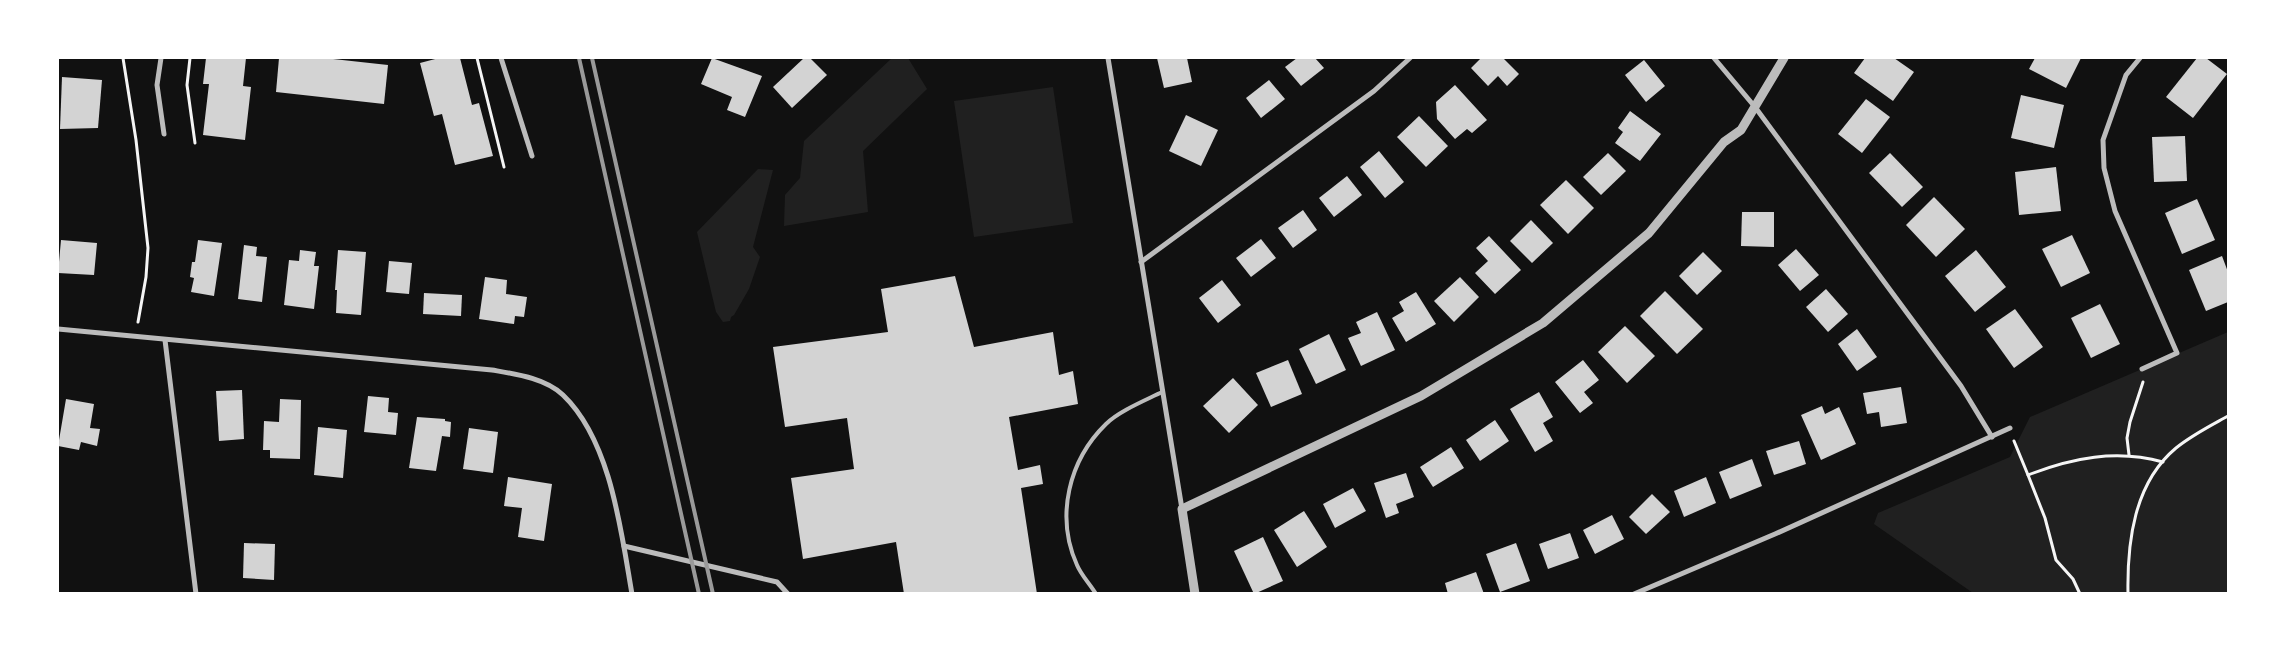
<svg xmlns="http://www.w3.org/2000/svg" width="2286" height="651" font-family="'IBM Plex Sans',sans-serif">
  <rect width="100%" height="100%" fill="#111"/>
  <!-- green -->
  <g fill="#202020">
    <path d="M892,58H908L927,89L863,151L868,212L784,226L785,195L800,178L804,141Z"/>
    <path d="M1053,87L1073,223L974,237L954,101Z"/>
    <path d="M758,169L773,170L753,247L760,257L749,289L734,315L731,317L730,321L723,322L716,312L697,232Z"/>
    <path d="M2228,332V593H1973L1874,524L1878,513L2010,457L2030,417Z"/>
  </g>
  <!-- building -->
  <g fill="#d3d3d3">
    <path d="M206,58H246L243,86L251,87L245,140L203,135L209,84H203Z"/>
    <path d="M279,58H324L388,65L384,104L276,92Z"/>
    <path d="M439,58H460L472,105L479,103L493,156L455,165L442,114L434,116L420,63Z"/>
    <path d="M712,58L762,76L745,117L727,110L732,97L701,84Z"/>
    <path d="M804,58H810L827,75L792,108L773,87Z"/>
    <path d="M1157,58H1187L1192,82L1164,88Z"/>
    <path d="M1297,58H1315L1324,68L1301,86L1285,67Z"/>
    <path d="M1481,58H1503L1519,74L1507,86L1498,76L1488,86L1471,68Z"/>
    <path d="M1865,58H1894L1914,72L1893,101L1854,73Z"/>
    <path d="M2035,58H2081L2066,88L2029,69Z"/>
    <path d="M2197,58H2206L2227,74L2193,118L2166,97Z"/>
    <path d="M1644,60L1665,86L1646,102L1625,75Z"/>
    <path d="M62,77L102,80L98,128L60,129Z"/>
    <path d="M1269,80L1285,99L1261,118L1246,98Z"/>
    <path d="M1455,85L1487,120L1472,133L1467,129L1455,139L1437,119L1436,102Z"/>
    <path d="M2021,95L2064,105L2054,148L2011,138Z"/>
    <path d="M1866,99L1890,117L1862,153L1838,134Z"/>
    <path d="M1630,111L1661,134L1640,161L1615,143L1623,132L1618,128Z"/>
    <path d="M1186,115L1218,130L1201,166L1169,151Z"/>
    <path d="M1419,116L1448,146L1426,167L1397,137Z"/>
    <path d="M2185,136L2187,181L2154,182L2152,137Z"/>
    <path d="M1379,151L1404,182L1385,198L1360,167Z"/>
    <path d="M1608,153L1626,171L1601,195L1583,177Z"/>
    <path d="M1890,153L1923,187L1902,207L1869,173Z"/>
    <path d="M2056,167L2061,211L2019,215L2015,172Z"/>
    <path d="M1347,176L1362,195L1334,217L1319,198Z"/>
    <path d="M1566,180L1594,208L1568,234L1540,205Z"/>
    <path d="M1934,197L1965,229L1936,257L1906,225Z"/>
    <path d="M2197,199L2215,240L2182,254L2165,213Z"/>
    <path d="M1303,210L1317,230L1293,248L1278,228Z"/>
    <path d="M1742,212H1774V247L1741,246Z"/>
    <path d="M1531,220L1553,243L1532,263L1510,241Z"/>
    <path d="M2072,235L2090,273L2061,287L2042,249Z"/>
    <path d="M1489,236L1521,270L1495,294L1475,273L1488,261L1476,248Z"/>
    <path d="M1261,239L1276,258L1251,277L1236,258Z"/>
    <path d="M61,240L97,243L94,275L58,273Z"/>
    <path d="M198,240L222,243L214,296L191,292L194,278L190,277L192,262H195Z"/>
    <path d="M244,245L257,247L256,256L267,257L262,302L238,299Z"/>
    <path d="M1796,249L1819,275L1800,291L1778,265Z"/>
    <path d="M300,250L316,252L314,266H319L314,309L284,305L289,260L299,261Z"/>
    <path d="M338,250L366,252L361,315L336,313L337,290H335Z"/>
    <path d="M1976,250L2006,287L1975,312L1945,276Z"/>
    <path d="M1703,252L1722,271L1697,295L1679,276Z"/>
    <path d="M2222,256L2228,272V302L2206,311L2189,270Z"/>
    <path d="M389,261L412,263L409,294L386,292Z"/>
    <path d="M955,276L974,347L1053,332L1059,375L1073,371L1078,404L1009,417L1018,470L1040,465L1043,484L1021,488L1037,594H904L896,542L803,559L791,478L854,469L847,418L785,427L773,347L888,332L881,289Z"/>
    <path d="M485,277L507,280L506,294L527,297L524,317L515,316L514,324L479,319Z"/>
    <path d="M1460,277L1479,297L1454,322L1434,301Z"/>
    <path d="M1222,280L1241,305L1218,323L1199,298Z"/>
    <path d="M1826,289L1848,314L1828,332L1806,307Z"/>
    <path d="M1665,291L1703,329L1677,354L1640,316Z"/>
    <path d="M1416,292L1436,324L1406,342L1392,318L1404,311L1399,302Z"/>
    <path d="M424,293L462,295L461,316L423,314Z"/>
    <path d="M2100,304L2120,344L2091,358L2071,318Z"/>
    <path d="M2015,309L2043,347L2014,368L1986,329Z"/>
    <path d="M1377,312L1395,350L1361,366L1348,338L1361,333L1356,322Z"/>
    <path d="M1625,326L1655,356L1627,383L1598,352Z"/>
    <path d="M1857,329L1877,357L1857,371L1838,344Z"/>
    <path d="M1329,334L1346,370L1316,384L1299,349Z"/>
    <path d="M1288,360L1302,394L1271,407L1256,373Z"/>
    <path d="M1583,360L1599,380L1584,392L1593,403L1580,413L1555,382Z"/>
    <path d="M1233,378L1258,405L1229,433L1203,406Z"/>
    <path d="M1901,387L1907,423L1881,427L1879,412L1867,414L1863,393Z"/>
    <path d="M242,390L244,439L219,441L216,391Z"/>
    <path d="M1539,392L1553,417L1543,423L1553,441L1535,452L1510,409Z"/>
    <path d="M368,396L389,398L388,412L398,413L396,435L364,432Z"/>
    <path d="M66,399L94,404L90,428L100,429L97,446L81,442L79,450L58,446Z"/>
    <path d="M280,399L301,400L300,459L270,458V450H263L264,421L279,422Z"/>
    <path d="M1822,406L1825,414L1839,407L1856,444L1821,460L1801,415Z"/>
    <path d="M417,417L445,419V421L451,422L450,437L442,436L436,471L409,468Z"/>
    <path d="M1495,420L1509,441L1480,461L1466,440Z"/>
    <path d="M318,427L347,430L343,478L314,475Z"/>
    <path d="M469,428L498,432L493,473L463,469Z"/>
    <path d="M1799,441L1806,464L1774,475L1766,451Z"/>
    <path d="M1451,447L1464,468L1433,487L1420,467Z"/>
    <path d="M1752,459L1762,486L1730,499L1719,472Z"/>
    <path d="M1406,473L1414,497L1396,504L1399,513L1386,518L1374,483Z"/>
    <path d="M508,477L552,484L544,541L518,537L522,508L504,506Z"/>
    <path d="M1706,477L1716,503L1684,517L1674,491Z"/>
    <path d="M1353,488L1366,511L1335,528L1323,504Z"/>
    <path d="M1652,494L1670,512L1646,534L1629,517Z"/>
    <path d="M1304,511L1327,547L1297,567L1274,530Z"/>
    <path d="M1612,515L1624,539L1595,554L1583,530Z"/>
    <path d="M1570,533L1579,558L1548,569L1539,544Z"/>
    <path d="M1263,537L1283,581L1254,594L1234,551Z"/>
    <path d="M244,543L275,544L274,580L243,578Z"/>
    <path d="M1516,543L1530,581L1500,592L1486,554Z"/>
    <path d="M1476,572L1484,594H1448L1445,583Z"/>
  </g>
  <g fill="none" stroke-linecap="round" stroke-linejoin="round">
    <!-- path -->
    <g stroke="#f5f5f5" stroke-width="3">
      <path d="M123,58L136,140L148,248L146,277L138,322"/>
      <path d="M190,58L187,85L195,143"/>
      <path d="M477,58L504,167"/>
      <path d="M2014,441L2028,475C2072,458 2116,449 2163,462"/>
      <path d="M2129,455L2127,438L2130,422L2143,382"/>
      <path d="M2028,475L2045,518L2056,560L2073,579L2080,594"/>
      <path d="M2128,594C2127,542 2134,483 2176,448C2192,435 2210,426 2228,416"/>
    </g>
    <!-- service -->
    <path stroke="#bcbcbc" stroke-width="4" d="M1096,594C1090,584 1081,575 1077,565C1055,516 1069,460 1106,424C1119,411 1146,400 1162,392"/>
    <!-- minor -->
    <g stroke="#bcbcbc" stroke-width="5">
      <path d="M161,58L157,85L164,134"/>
      <path d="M501,58L532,156"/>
      <path d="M1108,58L1182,509"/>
      <path d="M1714,58L1755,107L1961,386L1992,437"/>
      <path d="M2140,58L2126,75L2103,140L2104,168L2115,211L2177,353L2142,369"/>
      <path d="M1141,262L1374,91L1410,58"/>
      <path d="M58,329L492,370C515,374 545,378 563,395C611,441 621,531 632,594"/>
      <path d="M165,340L196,594"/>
      <path d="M624,546L777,582L788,594"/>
      <path d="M1634,594L1775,534L2010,428"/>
    </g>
    <!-- tertiary -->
    <path stroke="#bcbcbc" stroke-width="9" d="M1195,594L1182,509L1421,396L1543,323L1649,233L1724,142L1741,130L1784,58"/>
    <!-- rail -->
    <g stroke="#9a9a9a" stroke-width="4">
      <path d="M579,58L699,594"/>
      <path d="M592,58L713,594"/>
    </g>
  </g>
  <!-- border -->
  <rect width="2286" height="651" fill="none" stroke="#ffffff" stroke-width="118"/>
</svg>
